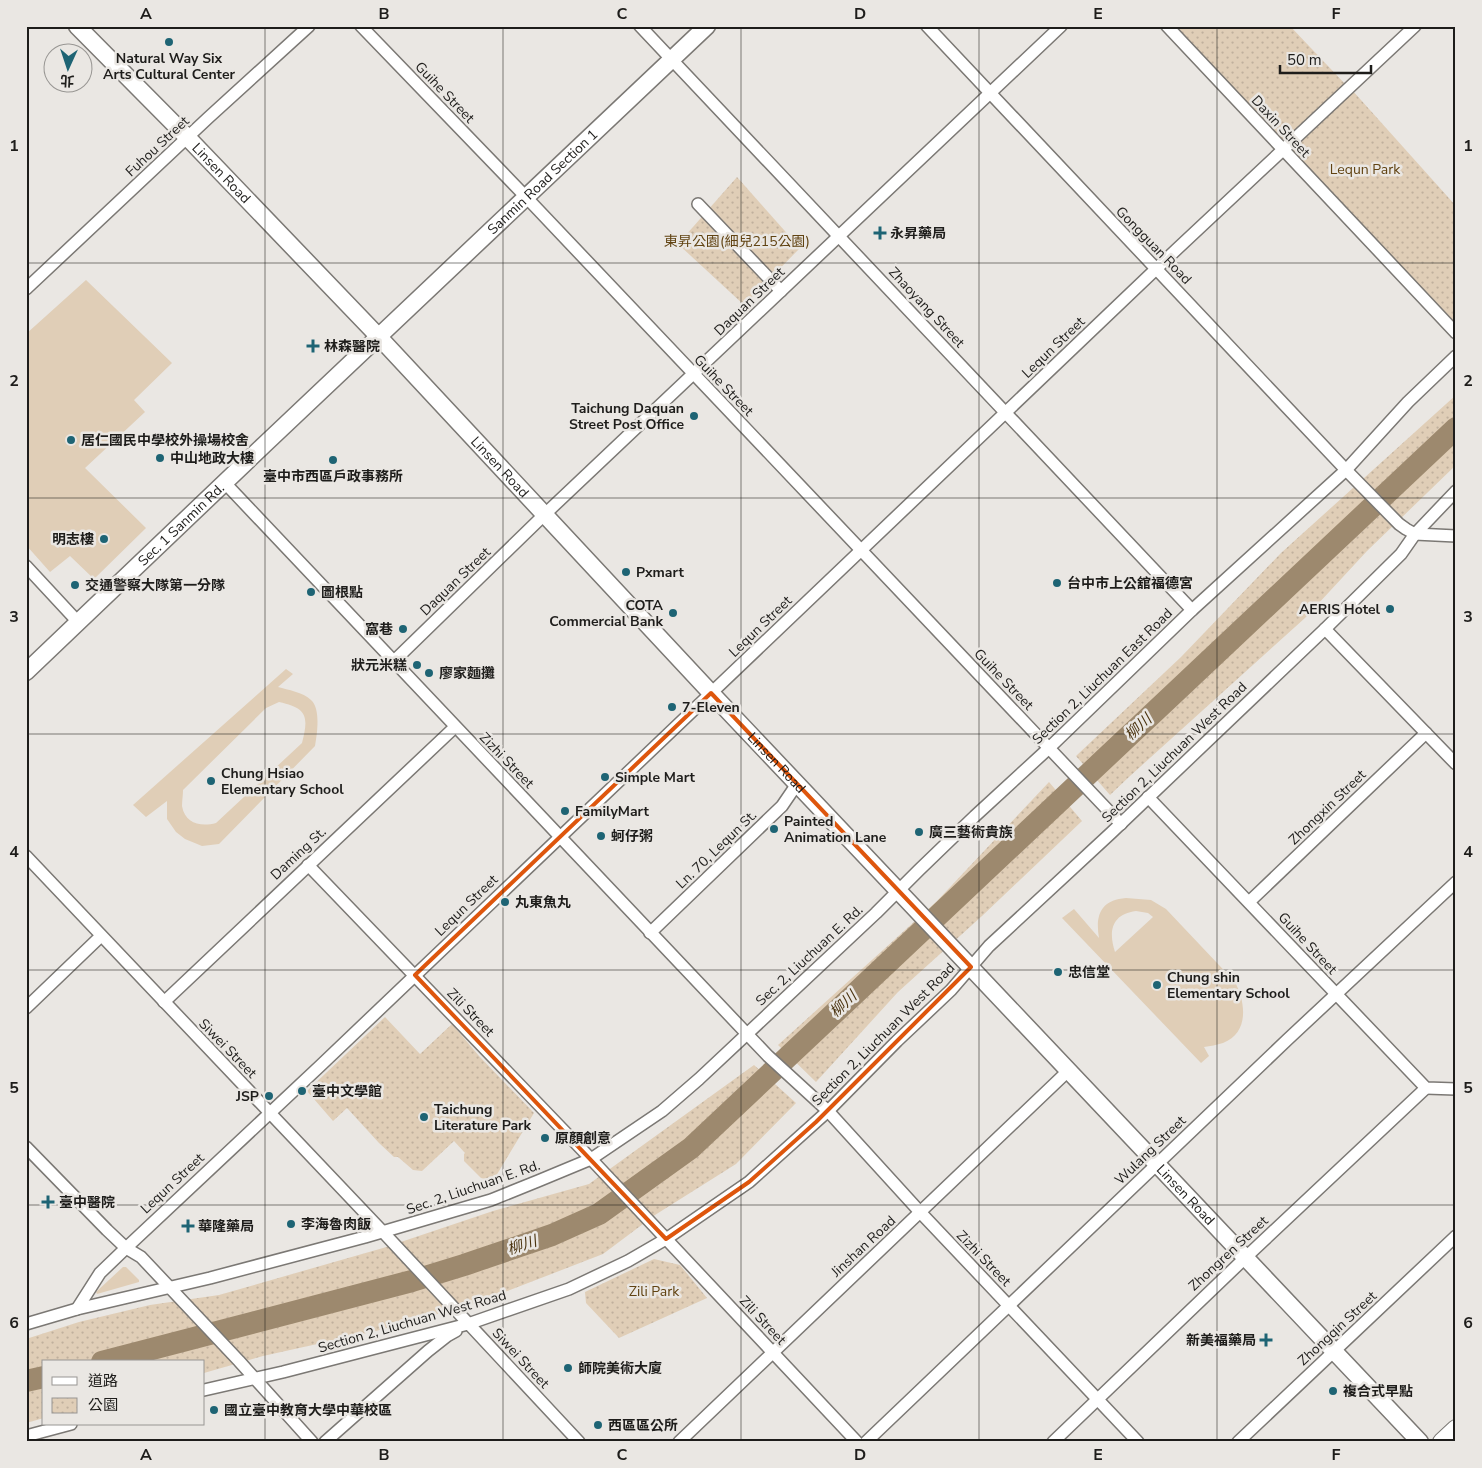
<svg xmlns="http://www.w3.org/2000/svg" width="1482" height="1468" font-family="'Nunito Sans','Noto Sans TC',sans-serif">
  <defs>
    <pattern id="park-dots" width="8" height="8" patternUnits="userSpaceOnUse" patternTransform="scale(1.25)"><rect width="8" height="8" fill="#e0ceb7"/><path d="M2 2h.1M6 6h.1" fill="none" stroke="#c0b09d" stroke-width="1.8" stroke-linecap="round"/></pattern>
  </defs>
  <rect width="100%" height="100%" fill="#eae7e3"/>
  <!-- green -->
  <g fill="#e0ceb7" fill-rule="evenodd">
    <path d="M86,280L172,363L134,400L145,412L85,468L146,528L94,579L70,556L50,572L26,545V334Z"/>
    <path d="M286,669L293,674L278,687C288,690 303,692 311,700C321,709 317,734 315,746L219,844L202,846L185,839L176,832L167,819V801L146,817L133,805ZM279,702C307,708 309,716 302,743L216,823C201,827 185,824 182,806C182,801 183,795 183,790L266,708Z"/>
    <path d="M1126,898L1151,900L1166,909L1235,982C1246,1003 1249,1033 1223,1043C1217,1045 1210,1046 1204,1047L1209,1056L1201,1063L1062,918L1074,909L1099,938C1095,915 1101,900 1126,898ZM1136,911L1148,913L1153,917L1115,952C1108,931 1112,914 1136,911Z"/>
    <path d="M123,1267H126L139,1280V1282L97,1294L96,1292Z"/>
  </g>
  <!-- park -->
  <g fill="url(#park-dots)">
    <path d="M1173,26H1290L1347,86L1283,145Z"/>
    <path d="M1352,90L1456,206V330L1288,151Z"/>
    <path d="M737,177L800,248L744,305L678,244Z"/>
    <path d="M1456,395V465L1367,551L1305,618L1130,776L1110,795L1076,756L1181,657L1281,553Z"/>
    <path d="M1049,782L1082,821L982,916L898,992L816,1082L778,1045L936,902Z"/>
    <path d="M385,1017L420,1054L452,1024L479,1056L534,1113L493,1181L481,1178L464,1161V1154L465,1153L454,1141L422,1171L413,1170L398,1157H394L379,1143L347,1108L333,1121L307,1091Z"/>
    <path d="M754,1065L796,1103L736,1164L655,1215L603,1254L474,1304L376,1331L263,1356L204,1373V1362H44V1418L26,1423V1339L79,1322L150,1305L219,1295L383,1248L493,1211L589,1184Z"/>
    <path d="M654,1259L680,1265L707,1298L619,1338L586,1303L585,1292Z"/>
  </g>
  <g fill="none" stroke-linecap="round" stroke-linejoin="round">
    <!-- river -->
    <g stroke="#9d896e" stroke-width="22">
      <path d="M102,1362L412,1281L464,1265L552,1235L599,1214L691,1148L1456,428"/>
      <path d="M26,1381L44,1377"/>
    </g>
    <defs>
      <g id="minor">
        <path d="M361,26L526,197L1121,824"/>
        <path d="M640,26L1192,610"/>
        <path d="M927,26L1346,470L1399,524L1406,529L1415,534L1456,536"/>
        <path d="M1167,26L1456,333"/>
        <path d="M698,204L781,291"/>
        <path d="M26,289L208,118L309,26"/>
        <path d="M225,483L747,1034L768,1056L828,1111L920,1212L1138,1442"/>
        <path d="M26,566L78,622"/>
        <path d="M1325,629L1456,764"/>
        <path d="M393,662L544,515L1061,26"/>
        <path d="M1148,797L1426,1088L1456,1089"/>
        <path d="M26,856L383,1232L579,1442"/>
        <path d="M308,865L591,1159L857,1442"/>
        <path d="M1249,902L1426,733"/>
        <path d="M650,933L782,806L797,784"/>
        <path d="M164,1002L455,727"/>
        <path d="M26,1008L101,936"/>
        <path d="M26,1147L107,1230L126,1248L141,1257L239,1361L312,1442"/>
        <path d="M77,1309L100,1273L126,1248L320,1066L1177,249L1415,26"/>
        <path d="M26,1324L77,1309L210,1278L365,1237L491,1200L538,1181L591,1159L662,1111L699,1079L876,913L919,870L975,816L1049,748L1192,610L1346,470L1408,402L1456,356"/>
        <path d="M204,1390L283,1372L468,1324L569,1289L628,1261L666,1239L749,1182L828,1111L897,1041L951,990L989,946L1111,833L1325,629L1401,554L1415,534L1456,491"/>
        <path d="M26,1436L71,1424"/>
        <path d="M325,1442L428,1351L447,1336L456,1331"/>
        <path d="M679,1442L1068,1071"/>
        <path d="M866,1442L1287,1040L1456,882"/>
        <path d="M1053,1442L1245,1258L1426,1088"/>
        <path d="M1238,1442L1456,1236"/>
      </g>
      <g id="secondary">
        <path id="s1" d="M77,26L188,138L379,337L711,693L1420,1442"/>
        <path id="s2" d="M26,672L265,444L707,26"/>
      </g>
      <path id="primary" d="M1442,1442L1456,1429"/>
    </defs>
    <!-- minor casing -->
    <use href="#minor" stroke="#7b7874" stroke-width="14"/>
    <!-- secondary casing -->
    <use href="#secondary" stroke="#7b7874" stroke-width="19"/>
    <!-- primary casing -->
    <use href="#primary" stroke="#7b7874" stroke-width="20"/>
    <!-- minor -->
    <use href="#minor" stroke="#fff" stroke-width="11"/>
    <!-- secondary -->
    <use href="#secondary" stroke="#fff" stroke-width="16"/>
    <!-- primary -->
    <use href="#primary" stroke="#fff" stroke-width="18"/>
  </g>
  <!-- marked area -->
  <path fill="none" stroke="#de560d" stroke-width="4" stroke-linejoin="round" d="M711,693L971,967L816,1122L749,1182L666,1239L415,975Z"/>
  <!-- grid -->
  <path fill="none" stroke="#1e1d1b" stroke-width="1" stroke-opacity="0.55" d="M265,26V1442M503,26V1442M741,26V1442M979,26V1442M1217,26V1442M26,263H1456M26,498H1456M26,734H1456M26,970H1456M26,1205H1456"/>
  <!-- markers -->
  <g fill="#1e6474" stroke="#eae7e3" stroke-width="2">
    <circle cx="169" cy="42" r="5"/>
    <path d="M877.5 225.5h5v5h5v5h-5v5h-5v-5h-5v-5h5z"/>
    <path d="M310.5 338.5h5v5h5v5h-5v5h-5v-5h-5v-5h5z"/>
    <circle cx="694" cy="416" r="5"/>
    <circle cx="71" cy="440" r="5"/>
    <circle cx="160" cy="458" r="5"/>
    <circle cx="333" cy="460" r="5"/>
    <circle cx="104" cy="539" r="5"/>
    <circle cx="626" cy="572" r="5"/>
    <circle cx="1057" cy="583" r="5"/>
    <circle cx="75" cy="585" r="5"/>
    <circle cx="311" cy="592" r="5"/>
    <circle cx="1390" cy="609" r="5"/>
    <circle cx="673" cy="613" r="5"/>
    <circle cx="403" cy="629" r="5"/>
    <circle cx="417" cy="665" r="5"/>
    <circle cx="429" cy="673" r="5"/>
    <circle cx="672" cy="707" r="5"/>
    <circle cx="605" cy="777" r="5"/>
    <circle cx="211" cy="781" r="5"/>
    <circle cx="565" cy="811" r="5"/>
    <circle cx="774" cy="829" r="5"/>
    <circle cx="919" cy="832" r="5"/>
    <circle cx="601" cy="836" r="5"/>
    <circle cx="505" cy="902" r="5"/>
    <circle cx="1058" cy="972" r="5"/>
    <circle cx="1157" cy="985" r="5"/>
    <circle cx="302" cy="1091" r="5"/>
    <circle cx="269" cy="1096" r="5"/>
    <circle cx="424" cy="1117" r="5"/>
    <circle cx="545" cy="1138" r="5"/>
    <path d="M45.5 1194.5h5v5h5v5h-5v5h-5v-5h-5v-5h5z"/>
    <circle cx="291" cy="1224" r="5"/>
    <path d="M185.5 1218.5h5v5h5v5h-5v5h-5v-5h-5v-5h5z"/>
    <path d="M1263.5 1332.5h5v5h5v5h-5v5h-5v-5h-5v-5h5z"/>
    <circle cx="568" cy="1368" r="5"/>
    <circle cx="1333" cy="1391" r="5"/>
    <circle cx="214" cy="1410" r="5"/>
    <circle cx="598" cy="1425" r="5"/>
  </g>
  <g text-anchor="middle" stroke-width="5" stroke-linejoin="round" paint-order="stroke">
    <!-- poi labels -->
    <g font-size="14" font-weight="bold" fill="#1e1d1b" stroke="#eae7e3" text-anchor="start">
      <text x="169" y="63" text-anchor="middle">Natural Way Six<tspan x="169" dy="16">Arts Cultural Center</tspan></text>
      <text x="890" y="238">永昇藥局</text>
      <text x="324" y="351">林森醫院</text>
      <text x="684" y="413" text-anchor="end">Taichung Daquan<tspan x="684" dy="16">Street Post Office</tspan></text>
      <text x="81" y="445">居仁國民中學校外操場校舍</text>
      <text x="170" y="463">中山地政大樓</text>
      <text x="333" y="481" text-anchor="middle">臺中市西區戶政事務所</text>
      <text x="94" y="544" text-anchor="end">明志樓</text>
      <text x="636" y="577">Pxmart</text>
      <text x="1067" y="588">台中市上公舘福德宮</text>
      <text x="85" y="590">交通警察大隊第一分隊</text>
      <text x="321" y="597">圖根點</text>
      <text x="663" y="610" text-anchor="end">COTA<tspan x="663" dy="16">Commercial Bank</tspan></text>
      <text x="1380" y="614" text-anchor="end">AERIS Hotel</text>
      <text x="393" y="634" text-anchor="end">窩巷</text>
      <text x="407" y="670" text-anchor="end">狀元米糕</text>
      <text x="439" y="678">廖家麵攤</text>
      <text x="682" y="712">7-Eleven</text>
      <text x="221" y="778">Chung Hsiao<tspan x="221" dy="16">Elementary School</tspan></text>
      <text x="615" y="782">Simple Mart</text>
      <text x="575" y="816">FamilyMart</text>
      <text x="784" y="826">Painted<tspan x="784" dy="16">Animation Lane</tspan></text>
      <text x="929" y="837">廣三藝術貴族</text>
      <text x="611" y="841">蚵仔粥</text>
      <text x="515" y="907">丸東魚丸</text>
      <text x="1068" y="977">忠信堂</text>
      <text x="1167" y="982">Chung shin<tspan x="1167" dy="16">Elementary School</tspan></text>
      <text x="312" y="1096">臺中文學館</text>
      <text x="259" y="1101" text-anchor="end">JSP</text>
      <text x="434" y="1114">Taichung<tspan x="434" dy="16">Literature Park</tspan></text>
      <text x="555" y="1143">原顏創意</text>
      <text x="59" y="1207">臺中醫院</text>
      <text x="301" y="1229">李海魯肉飯</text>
      <text x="198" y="1231">華隆藥局</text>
      <text x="1256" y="1345" text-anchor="end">新美福藥局</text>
      <text x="578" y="1373">師院美術大廈</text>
      <text x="1343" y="1396">複合式早點</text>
      <text x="224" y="1415">國立臺中教育大學中華校區</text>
      <text x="608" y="1430">西區區公所</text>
    </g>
    <!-- street labels -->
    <g font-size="14" fill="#1e1d1b" stroke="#eae7e3">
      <text transform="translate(445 92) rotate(46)" y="5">Guihe Street</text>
      <text transform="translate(1281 126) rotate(47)" y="5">Daxin Street</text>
      <text transform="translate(157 146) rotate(-43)" y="5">Fuhou Street</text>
      <text dy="5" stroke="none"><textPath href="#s1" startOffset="206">Linsen Road</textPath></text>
      <text dy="5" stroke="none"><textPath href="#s2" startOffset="712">Sanmin Road Section 1</textPath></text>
      <text transform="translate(1154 245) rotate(46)" y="5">Gongguan Road</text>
      <text transform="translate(749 301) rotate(-44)" y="5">Daquan Street</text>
      <text transform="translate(927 307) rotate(47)" y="5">Zhaoyang Street</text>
      <text transform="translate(1053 347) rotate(-44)" y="5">Lequn Street</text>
      <text transform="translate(724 385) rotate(46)" y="5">Guihe Street</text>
      <text dy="5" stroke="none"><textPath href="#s1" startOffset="611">Linsen Road</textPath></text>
      <text dy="5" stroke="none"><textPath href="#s2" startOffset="214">Sec. 1 Sanmin Rd.</textPath></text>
      <text transform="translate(455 581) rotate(-44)" y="5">Daquan Street</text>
      <text transform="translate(760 626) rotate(-44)" y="5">Lequn Street</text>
      <text transform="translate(1102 676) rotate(-44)" y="5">Section 2, Liuchuan East Road</text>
      <text transform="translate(1004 679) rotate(46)" y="5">Guihe Street</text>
      <text transform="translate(1174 752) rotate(-44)" y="5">Section 2, Liuchuan West Road</text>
      <text transform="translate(507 760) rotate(46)" y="5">Zizhi Street</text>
      <text dy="5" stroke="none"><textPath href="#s1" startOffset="1016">Linsen Road</textPath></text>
      <text transform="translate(1327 807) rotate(-44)" y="5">Zhongxin Street</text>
      <text transform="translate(716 849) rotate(-44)" y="5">Ln. 70, Lequn St.</text>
      <text transform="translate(298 853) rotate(-43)" y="5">Daming St.</text>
      <text transform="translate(466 905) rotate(-44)" y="5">Lequn Street</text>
      <text transform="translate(1308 943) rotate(47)" y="5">Guihe Street</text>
      <text transform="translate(809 955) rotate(-43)" y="5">Sec. 2, Liuchuan E. Rd.</text>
      <text transform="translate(471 1012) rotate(46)" y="5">Zili Street</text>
      <text transform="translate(883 1034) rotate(-45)" y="5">Section 2, Liuchuan West Road</text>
      <text transform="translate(228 1048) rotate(46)" y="5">Siwei Street</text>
      <text transform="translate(1150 1150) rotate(-44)" y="5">Wulang Street</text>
      <text transform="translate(172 1183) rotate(-43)" y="5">Lequn Street</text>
      <text transform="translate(473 1187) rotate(-19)" y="5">Sec. 2, Liuchuan E. Rd.</text>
      <text dy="5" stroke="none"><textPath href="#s1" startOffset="1611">Linsen Road</textPath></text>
      <text transform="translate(863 1246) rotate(-43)" y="5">Jinshan Road</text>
      <text transform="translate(1228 1253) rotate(-43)" y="5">Zhongren Street</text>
      <text transform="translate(984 1258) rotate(46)" y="5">Zizhi Street</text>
      <text transform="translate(763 1320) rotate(47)" y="5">Zili Street</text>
      <text transform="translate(412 1321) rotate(-16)" y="5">Section 2, Liuchuan West Road</text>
      <text transform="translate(1337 1328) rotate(-43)" y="5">Zhongqin Street</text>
      <text transform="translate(521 1358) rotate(47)" y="5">Siwei Street</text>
    </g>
    <!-- park labels -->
    <g font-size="14" fill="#614312" stroke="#eae7e3">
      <text x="1365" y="174">Lequn Park</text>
      <text x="737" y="246">東昇公園(細兒215公園)</text>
      <text x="654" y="1296">Zili Park</text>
    </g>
    <!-- water labels -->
    <g font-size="15" font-style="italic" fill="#4a330f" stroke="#eae7e3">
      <text transform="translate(1138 727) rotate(-43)" y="5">柳川</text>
      <text transform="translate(843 1004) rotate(-43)" y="5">柳川</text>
      <text transform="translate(522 1245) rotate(-18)" y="5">柳川</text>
    </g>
  </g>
  <!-- border -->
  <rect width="1482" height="1468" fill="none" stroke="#eae7e3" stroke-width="55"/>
  <!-- legend -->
  <rect x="42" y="1360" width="162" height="65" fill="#eae7e3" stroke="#989693"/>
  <rect x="52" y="1377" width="25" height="8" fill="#ffffff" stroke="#989693"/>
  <text x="88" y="1386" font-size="15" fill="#1e1d1b">道路</text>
  <rect x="52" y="1398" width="25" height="15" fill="url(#park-dots)" stroke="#989693"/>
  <text x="88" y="1410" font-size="15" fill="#1e1d1b">公園</text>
  <!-- north arrow -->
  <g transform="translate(68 68) rotate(183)"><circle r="24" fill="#eae7e3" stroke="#989693"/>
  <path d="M0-4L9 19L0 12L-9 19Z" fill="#1e6474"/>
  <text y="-8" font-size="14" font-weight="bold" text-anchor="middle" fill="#1e1d1b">北</text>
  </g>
  <!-- scale -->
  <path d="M1280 65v8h91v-8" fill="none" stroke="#1e1d1b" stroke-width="2.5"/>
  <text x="1287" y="65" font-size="15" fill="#1e1d1b" stroke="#eae7e3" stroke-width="4" paint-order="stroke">50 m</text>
  <rect x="28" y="28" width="1426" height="1412" fill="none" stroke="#1e1d1b" stroke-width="2"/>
  <g font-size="16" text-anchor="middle" font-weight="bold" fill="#1e1d1b">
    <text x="146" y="19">A</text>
    <text x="384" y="19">B</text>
    <text x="622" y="19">C</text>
    <text x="860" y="19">D</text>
    <text x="1098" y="19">E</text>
    <text x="1336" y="19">F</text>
    <text x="14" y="151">1</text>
    <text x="1468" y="151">1</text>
    <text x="14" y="386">2</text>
    <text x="1468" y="386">2</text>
    <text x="14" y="622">3</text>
    <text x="1468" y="622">3</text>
    <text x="14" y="857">4</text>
    <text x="1468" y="857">4</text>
    <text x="14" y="1093">5</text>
    <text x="1468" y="1093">5</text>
    <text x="14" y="1328">6</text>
    <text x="1468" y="1328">6</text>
    <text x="146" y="1460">A</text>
    <text x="384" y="1460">B</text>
    <text x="622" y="1460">C</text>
    <text x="860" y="1460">D</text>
    <text x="1098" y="1460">E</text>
    <text x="1336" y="1460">F</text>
  </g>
</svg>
